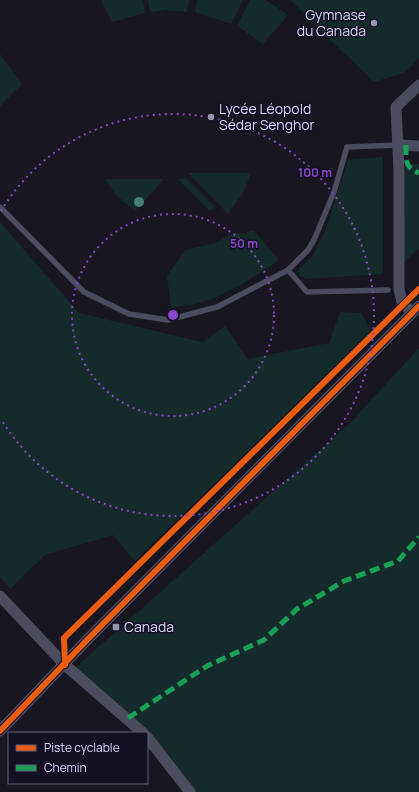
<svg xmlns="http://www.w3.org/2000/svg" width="419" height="792" font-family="Manrope,sans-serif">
  <rect width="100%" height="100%" fill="#181620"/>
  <!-- green -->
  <g fill="#152b2b">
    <path d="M101,0H143L145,13L112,22Z"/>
    <path d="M148,0H189L187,12L167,10L150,12Z"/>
    <path d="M197,0H243L231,24L195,12Z"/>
    <path d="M250,0H266L288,15L263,44L237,26Z"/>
    <path d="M290,0H419V58L404,73L374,82Z"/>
    <path d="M0,54L22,84L0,106Z"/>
    <path d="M383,157V274L307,279L299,276L298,270L313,255L326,229L348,160Z"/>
    <path d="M405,163L419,164V248L403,263Z"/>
    <path d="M188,173H251L243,193L228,214Z"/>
    <path d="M186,178L215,207L210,211L178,179Z"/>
    <path d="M105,179H164L135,211L116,195Z"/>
    <path d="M0,222L79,313L202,342L225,326L248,359L329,343L340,312L361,313L371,331L135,561L113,535L45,555L10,589L0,577Z"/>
    <path d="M253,230L279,260C246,282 211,307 171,307L167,276L185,250L216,243L233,233H245Z"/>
    <path d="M419,348V792H193L75,668L351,422Z"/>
  </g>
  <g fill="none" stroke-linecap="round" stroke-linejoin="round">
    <!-- lane -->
    <g stroke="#4c4c60" stroke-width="5.5">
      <path d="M0,207L84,292L129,314L168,320L217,307L288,270L308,250L314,240L334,192L347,147L398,145"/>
      <path d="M288,270L307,292L388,290"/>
    </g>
    <!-- street -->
    <g stroke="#4c4c60" stroke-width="11">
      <path d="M399,145L419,146"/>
      <path d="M412,313L402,302L399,289V171L396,107L419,85"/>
      <path d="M0,596L65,665L143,733"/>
      <path d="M0,731L86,641L419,306"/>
      <path d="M147,737L190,792"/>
    </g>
    <!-- quiet -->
    <g stroke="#1a9f57" stroke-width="5" stroke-dasharray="10 5" stroke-linecap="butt">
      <path d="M406,145C406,160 404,167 419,173"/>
      <path d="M128,718L207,666L264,640L297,609L344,581L398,561L419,537"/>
    </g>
    <defs>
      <g id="cycleway">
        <path d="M65,665L64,638L419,289"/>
        <path d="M0,731L86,641L419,306"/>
      </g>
    </defs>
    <!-- cycleway casing -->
    <use href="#cycleway" stroke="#141125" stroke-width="8"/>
    <!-- cycleway -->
    <use href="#cycleway" stroke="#e95d12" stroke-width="6"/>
  </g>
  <!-- trees -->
  <circle fill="#458075" cx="139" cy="202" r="5"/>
  <!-- distance rings -->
  <g fill="none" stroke="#8a46c8" stroke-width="2" stroke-dasharray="2 4">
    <circle cx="173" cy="315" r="101"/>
    <path d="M1 211A201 201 0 1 1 1 419"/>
  </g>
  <!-- markers -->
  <g fill="#9794af" stroke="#141125" stroke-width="1.5">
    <circle cx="374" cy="23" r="4"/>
    <circle cx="211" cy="117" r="4"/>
    <rect x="112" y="623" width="8" height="8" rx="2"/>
  </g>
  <g text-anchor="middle" stroke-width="3" stroke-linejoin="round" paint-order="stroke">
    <!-- poi labels -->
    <g font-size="14" fill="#dcd8fc" stroke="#141125" text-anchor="start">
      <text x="366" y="20" text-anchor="end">Gymnase<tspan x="366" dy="16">du Canada</tspan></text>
      <text x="219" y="114">Lycée Léopold<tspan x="219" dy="16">Sédar Senghor</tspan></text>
      <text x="124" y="632">Canada</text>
    </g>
  </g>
  <circle cx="173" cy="315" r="6" fill="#8a46c8" stroke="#141125" stroke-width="2"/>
  <g font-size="12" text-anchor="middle" font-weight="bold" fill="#8a46c8" stroke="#141125" stroke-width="3" stroke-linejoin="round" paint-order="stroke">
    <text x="315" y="177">100 m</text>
    <text x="244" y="248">50 m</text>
  </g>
  <!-- legend -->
  <rect x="8" y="732" width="140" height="52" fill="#141125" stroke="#64617b"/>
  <rect x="16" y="745" width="20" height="6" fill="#e95d12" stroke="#64617b"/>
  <text x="44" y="752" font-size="12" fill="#dcd8fc">Piste cyclable</text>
  <rect x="16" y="765" width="20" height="6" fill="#1a9f57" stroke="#64617b"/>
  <text x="44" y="772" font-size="12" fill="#dcd8fc">Chemin</text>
</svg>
